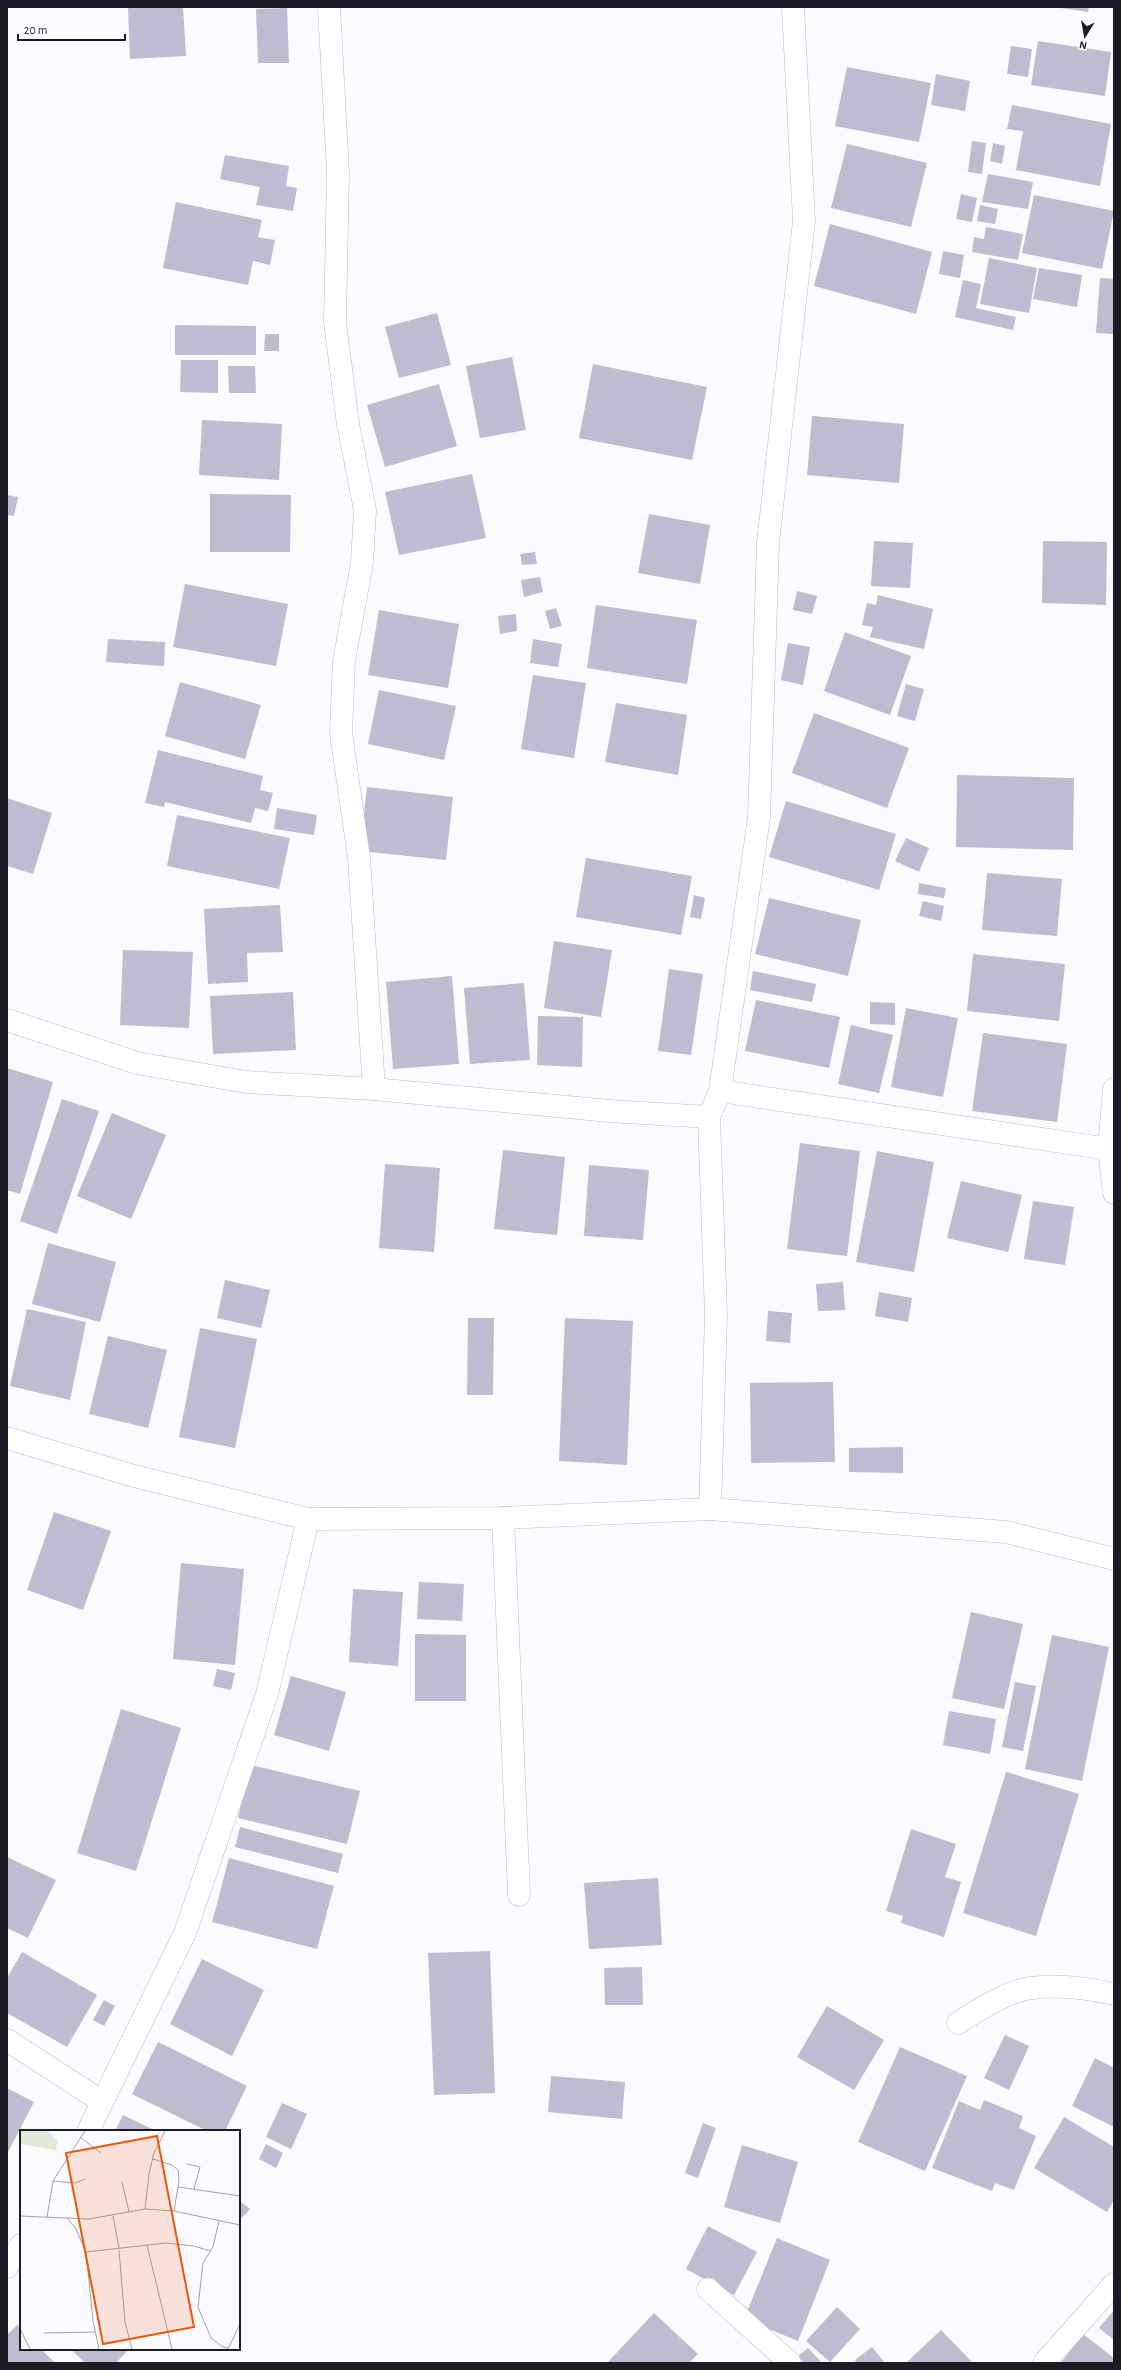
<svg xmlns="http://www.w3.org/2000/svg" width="1121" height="2370" font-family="'Alegreya Sans',sans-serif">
  <rect width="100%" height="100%" fill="#fbfafe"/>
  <!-- building -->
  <g fill="#bfbbd0">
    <path d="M128,7H183L186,56L130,59Z"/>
    <path d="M1054,7H1089L1088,12Z"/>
    <path d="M287,8L289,63H258L256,9Z"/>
    <path d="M1038,41L1111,52L1105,96L1031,85Z"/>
    <path d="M1011,46L1032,49L1028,77L1007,74Z"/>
    <path d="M847,67L931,83L919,142L835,126Z"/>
    <path d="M936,74L970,81L965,111L931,105Z"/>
    <path d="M1012,105L1111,124L1100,186L1016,170L1023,131L1007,129Z"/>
    <path d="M972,141L986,143L982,174L968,172Z"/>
    <path d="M993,143L1005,146L1002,164L990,161Z"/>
    <path d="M847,144L927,163L911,227L831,208Z"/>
    <path d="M225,155L289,166L286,186L297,188L293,211L256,205L260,187L220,179Z"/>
    <path d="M988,174L1033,182L1028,209L982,202Z"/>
    <path d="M961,194L977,198L972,222L956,219Z"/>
    <path d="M1034,195L1114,211L1102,269L1022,253Z"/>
    <path d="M176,202L262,220L258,237L275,240L270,265L253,261L248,285L163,268Z"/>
    <path d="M980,205L998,209L995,224L977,221Z"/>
    <path d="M830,224L932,252L916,314L814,286Z"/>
    <path d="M986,227L1023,234L1018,260L972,252L974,237L984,239Z"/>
    <path d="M943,251L964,255L960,278L939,274Z"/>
    <path d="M989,258L1037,268L1029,313L980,304Z"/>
    <path d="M1039,268L1082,275L1077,307L1033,299Z"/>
    <path d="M1100,278L1114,279V334L1096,333Z"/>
    <path d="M963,280L981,284L976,308L1016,317L1013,330L955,317Z"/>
    <path d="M437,313L451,365L399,378L385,327Z"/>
    <path d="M175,325L256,326V355H175Z"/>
    <path d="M265,334H279V351H264Z"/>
    <path d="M512,357L526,430L480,438L466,366Z"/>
    <path d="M181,360H218V393L180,392Z"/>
    <path d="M593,364L707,387L692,460L579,438Z"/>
    <path d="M228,366H255L256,393H229Z"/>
    <path d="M439,384L457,446L385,467L367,405Z"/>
    <path d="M812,416L904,424L899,483L807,475Z"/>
    <path d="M202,420L282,424L279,480L199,475Z"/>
    <path d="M472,474L486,538L399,555L385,492Z"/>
    <path d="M210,494L291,495L290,552H210Z"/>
    <path d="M7,495L18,497L14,516L7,515Z"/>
    <path d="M649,514L710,525L700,584L638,573Z"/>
    <path d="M874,541L913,543L910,588L871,586Z"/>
    <path d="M1043,541L1107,542L1106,605L1042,603Z"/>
    <path d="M535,552L537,564L522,565L520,554Z"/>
    <path d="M540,577L543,592L524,597L521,580Z"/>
    <path d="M185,584L288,604L276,666L173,647Z"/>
    <path d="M797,591L817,596L812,614L793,610Z"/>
    <path d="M878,595L933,609L924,649L870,637L873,627L862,625L867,603L876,605Z"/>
    <path d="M596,605L697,620L687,684L587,668Z"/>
    <path d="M556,608L562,626L550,629L545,611Z"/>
    <path d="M379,610L459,624L448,688L368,675Z"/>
    <path d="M516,614L517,631L500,634L498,616Z"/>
    <path d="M845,632L911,656L890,715L824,691Z"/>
    <path d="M108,639L165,642L164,666L106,662Z"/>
    <path d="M533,639L562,644L558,667L530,663Z"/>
    <path d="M788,643L810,647L803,685L781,680Z"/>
    <path d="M533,675L586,683L574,758L521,749Z"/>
    <path d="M180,682L261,705L245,759L165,736Z"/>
    <path d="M906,684L924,689L915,721L897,716Z"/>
    <path d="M379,690L456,706L444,760L368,744Z"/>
    <path d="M616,703L687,715L678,775L605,762Z"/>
    <path d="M814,713L909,748L887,808L792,773Z"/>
    <path d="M158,750L263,776L260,790L273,793L268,811L255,808L251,823L165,802L164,807L145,803Z"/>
    <path d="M957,775L1074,778L1073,850L956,847Z"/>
    <path d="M367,787L453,797L446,860L360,851Z"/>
    <path d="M7,798L52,813L33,874L7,866Z"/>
    <path d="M786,801L896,834L879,890L769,857Z"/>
    <path d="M277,808L317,815L314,835L274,829Z"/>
    <path d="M177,815L290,838L279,889L167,866Z"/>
    <path d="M906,838L929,848L919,872L895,861Z"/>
    <path d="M586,858L692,876L681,935L576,917Z"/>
    <path d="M987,873L1062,879L1057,936L982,930Z"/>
    <path d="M919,883L946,888L944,898L918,894Z"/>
    <path d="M694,895L705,898L701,919L690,917Z"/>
    <path d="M769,898L861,920L848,976L755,954Z"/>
    <path d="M923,901L944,906L941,921L919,916Z"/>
    <path d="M280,905L283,952L247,953L248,982L208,984L204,909Z"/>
    <path d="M554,941L612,950L601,1017L544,1008Z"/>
    <path d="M123,950L193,952L189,1028L120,1025Z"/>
    <path d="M973,954L1065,964L1059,1021L967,1011Z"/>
    <path d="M669,969L703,974L691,1055L658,1051Z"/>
    <path d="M753,971L816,984L812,1002L750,990Z"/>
    <path d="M452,976L459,1064L393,1069L386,982Z"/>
    <path d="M524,983L530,1060L470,1064L464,988Z"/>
    <path d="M293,992L296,1050L213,1054L210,996Z"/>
    <path d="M756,1000L840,1017L829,1068L745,1051Z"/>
    <path d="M870,1002L895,1003V1025L870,1024Z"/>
    <path d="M906,1008L958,1018L943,1097L891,1087Z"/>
    <path d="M538,1016L583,1017L582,1067L537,1065Z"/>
    <path d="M851,1025L893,1035L879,1093L838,1084Z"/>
    <path d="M983,1033L1067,1044L1057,1122L972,1111Z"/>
    <path d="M7,1068L53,1082L20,1194L7,1190Z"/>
    <path d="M62,1099L99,1111L57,1234L20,1221Z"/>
    <path d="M112,1113L166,1135L131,1219L77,1196Z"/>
    <path d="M800,1143L860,1151L847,1256L787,1249Z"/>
    <path d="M503,1150L565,1157L557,1235L494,1229Z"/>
    <path d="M877,1151L934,1162L914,1272L856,1262Z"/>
    <path d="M385,1164L440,1168L434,1252L379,1248Z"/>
    <path d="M589,1165L649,1170L643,1240L584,1236Z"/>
    <path d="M961,1181L1022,1195L1008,1252L947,1238Z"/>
    <path d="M1033,1201L1074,1207L1065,1265L1024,1259Z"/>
    <path d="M48,1243L116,1262L100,1322L32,1304Z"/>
    <path d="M225,1280L270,1290L261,1328L217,1318Z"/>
    <path d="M843,1282L845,1310L818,1311L816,1284Z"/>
    <path d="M879,1292L912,1298L908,1322L875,1316Z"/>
    <path d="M27,1309L86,1322L70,1400L10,1386Z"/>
    <path d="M768,1311L792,1313L790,1343L766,1341Z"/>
    <path d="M468,1318H494L493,1395H467Z"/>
    <path d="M565,1318L633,1321L627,1465L559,1461Z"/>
    <path d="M200,1328L257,1339L235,1448L179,1437Z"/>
    <path d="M108,1336L167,1350L148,1428L89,1414Z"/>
    <path d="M833,1382L835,1462L751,1463L750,1383Z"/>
    <path d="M903,1447V1473L849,1472V1448Z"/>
    <path d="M54,1512L111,1531L83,1610L27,1590Z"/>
    <path d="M181,1563L244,1569L235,1665L173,1659Z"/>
    <path d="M419,1582L464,1584L462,1621L417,1619Z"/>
    <path d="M353,1589L403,1592L398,1666L349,1662Z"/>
    <path d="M971,1612L1023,1624L1004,1709L952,1698Z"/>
    <path d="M415,1634L466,1635V1701H415Z"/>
    <path d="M1052,1635L1109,1647L1082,1781L1025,1769Z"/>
    <path d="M217,1669L235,1673L231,1690L213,1686Z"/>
    <path d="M291,1676L346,1692L329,1751L274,1735Z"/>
    <path d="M1015,1682L1036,1686L1023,1751L1002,1747Z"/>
    <path d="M121,1709L181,1728L136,1871L77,1853Z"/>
    <path d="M949,1711L996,1719L990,1754L943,1745Z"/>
    <path d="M251,1765L360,1791L347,1844L238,1818Z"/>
    <path d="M1006,1772L1079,1794L1036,1936L963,1913Z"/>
    <path d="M240,1827L343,1854L338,1873L235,1847Z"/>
    <path d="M911,1829L956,1844L945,1877L961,1882L944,1937L901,1923L903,1916L886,1911Z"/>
    <path d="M7,1857L56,1880L28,1938L7,1928Z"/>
    <path d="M229,1858L334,1886L317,1949L212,1922Z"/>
    <path d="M658,1878L662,1945L589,1949L584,1883Z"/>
    <path d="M490,1951L495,2093L434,2095L428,1953Z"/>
    <path d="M22,1952L97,1995L67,2047L7,2013V1978Z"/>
    <path d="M202,1959L264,1990L232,2056L170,2024Z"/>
    <path d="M642,1967L643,2005H605L604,1968Z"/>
    <path d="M104,2000L115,2006L104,2026L93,2020Z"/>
    <path d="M827,2006L884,2040L854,2090L797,2057Z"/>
    <path d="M1005,2035L1029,2046L1009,2090L984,2078Z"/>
    <path d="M158,2042L247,2086L225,2131H207L132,2094Z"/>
    <path d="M900,2047L967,2076L925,2171L858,2142Z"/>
    <path d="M1095,2058L1114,2068V2127L1072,2106Z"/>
    <path d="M551,2076L625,2082L622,2119L548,2112Z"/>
    <path d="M7,2088L34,2102L7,2154Z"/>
    <path d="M984,2100L1023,2116L1019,2128L1036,2136L1014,2190L995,2183L992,2191L932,2168L959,2101L980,2110Z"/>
    <path d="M282,2103L307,2114L291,2149L266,2137Z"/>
    <path d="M123,2115L152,2129L151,2131H115Z"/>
    <path d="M1064,2117L1114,2147V2200L1107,2212L1034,2168Z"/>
    <path d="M703,2123L716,2128L698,2178L685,2173Z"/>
    <path d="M266,2144L283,2153L276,2168L259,2159Z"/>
    <path d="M742,2145L798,2162L780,2223L724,2207Z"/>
    <path d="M239,2200L250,2209L239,2221Z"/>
    <path d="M708,2226L757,2252L734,2295L686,2269Z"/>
    <path d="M777,2238L830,2260L798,2341L744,2319Z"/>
    <path d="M837,2307L860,2329L830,2362L806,2341Z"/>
    <path d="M1114,2310V2340L1099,2328Z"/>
    <path d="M654,2313L698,2354L689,2363H607Z"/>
    <path d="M17,2325L21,2328V2349H41L55,2363H7V2335Z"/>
    <path d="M941,2330L973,2363H906Z"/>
    <path d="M1083,2334L1114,2358V2363H1061Z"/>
    <path d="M872,2347L885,2363H857L855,2360Z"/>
    <path d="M808,2348L822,2363H804L798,2356Z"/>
    <path d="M71,2349H129L116,2363H85Z"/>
  </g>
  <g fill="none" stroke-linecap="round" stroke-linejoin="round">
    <defs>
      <g id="street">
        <path d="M329,7L338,173L335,322L348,424L365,510L362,563L344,661L341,733L359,858L374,1089"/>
        <path d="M7,1020L137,1063L246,1082L374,1089L610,1111L709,1117"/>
        <path d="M1114,1089L1109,1149L1114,1193"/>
        <path d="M720,1091L759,817L768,543L804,221L793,7"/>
        <path d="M7,1438L134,1476L308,1519L503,1518L710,1509L1006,1532L1114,1559"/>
        <path d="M710,1509L716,1316L709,1117L720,1091L1109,1149"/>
        <path d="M503,1518L519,1895"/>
        <path d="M958,2023C978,2010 1008,1991 1031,1988C1058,1984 1087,1988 1114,1994"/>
        <path d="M7,2040L101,2101"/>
        <path d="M88,2131L185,1933L267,1694L308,1519"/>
        <path d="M7,2267L21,2245"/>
        <path d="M708,2289L790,2363"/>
        <path d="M1044,2363L1114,2284"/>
      </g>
    </defs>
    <!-- street casing -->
    <use href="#street" stroke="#bcb8cd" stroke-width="23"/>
    <!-- street -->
    <use href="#street" stroke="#fff" stroke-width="22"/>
  </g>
  <!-- overview -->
  <g transform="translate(20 2130)">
    <rect width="220" height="220" fill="#fbfafe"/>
    <path d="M0,1H28L37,11L36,20L0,14Z" fill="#e0ead7"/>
    <path fill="none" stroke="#a2a1a6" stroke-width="1" d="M61,8L81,23M133,29L152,35L158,40L159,51L154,81M167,34L180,37L174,59M33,51L55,53L65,49M102,52L109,82M158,57L220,66M125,79L129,44L134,23L145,1M0,86L69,89L125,79L154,81L220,95M93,86L99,118M27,87L33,51L65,1M47,88L55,97L66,122L73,191L79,219M199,91L193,117L183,133L178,177L191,208L203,217L208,218M127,115L152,219M99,120L105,192L112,219M66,122L146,113L174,116L190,121M0,199L10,219M24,203L75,202M208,219L220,194"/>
    <path fill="#e8590c" fill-opacity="0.15" stroke="#e8590c" stroke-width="2" d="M137,6L174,197L83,214L46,23Z"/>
    <rect width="220" height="220" fill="none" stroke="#1d1b23" stroke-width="2"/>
  </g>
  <!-- border -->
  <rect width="1121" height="2370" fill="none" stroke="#1d1b23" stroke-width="16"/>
  <!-- north arrow -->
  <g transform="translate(1085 36) rotate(191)" stroke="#ffffff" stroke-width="3" paint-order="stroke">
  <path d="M0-3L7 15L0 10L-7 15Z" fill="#1d1b23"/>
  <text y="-6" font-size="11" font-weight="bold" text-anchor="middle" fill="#1d1b23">N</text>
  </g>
  <!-- scale -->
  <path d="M18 34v6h107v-6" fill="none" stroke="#1d1b23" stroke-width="2"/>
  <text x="24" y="34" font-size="12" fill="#1d1b23" stroke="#ffffff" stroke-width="3" paint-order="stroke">20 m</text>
</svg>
